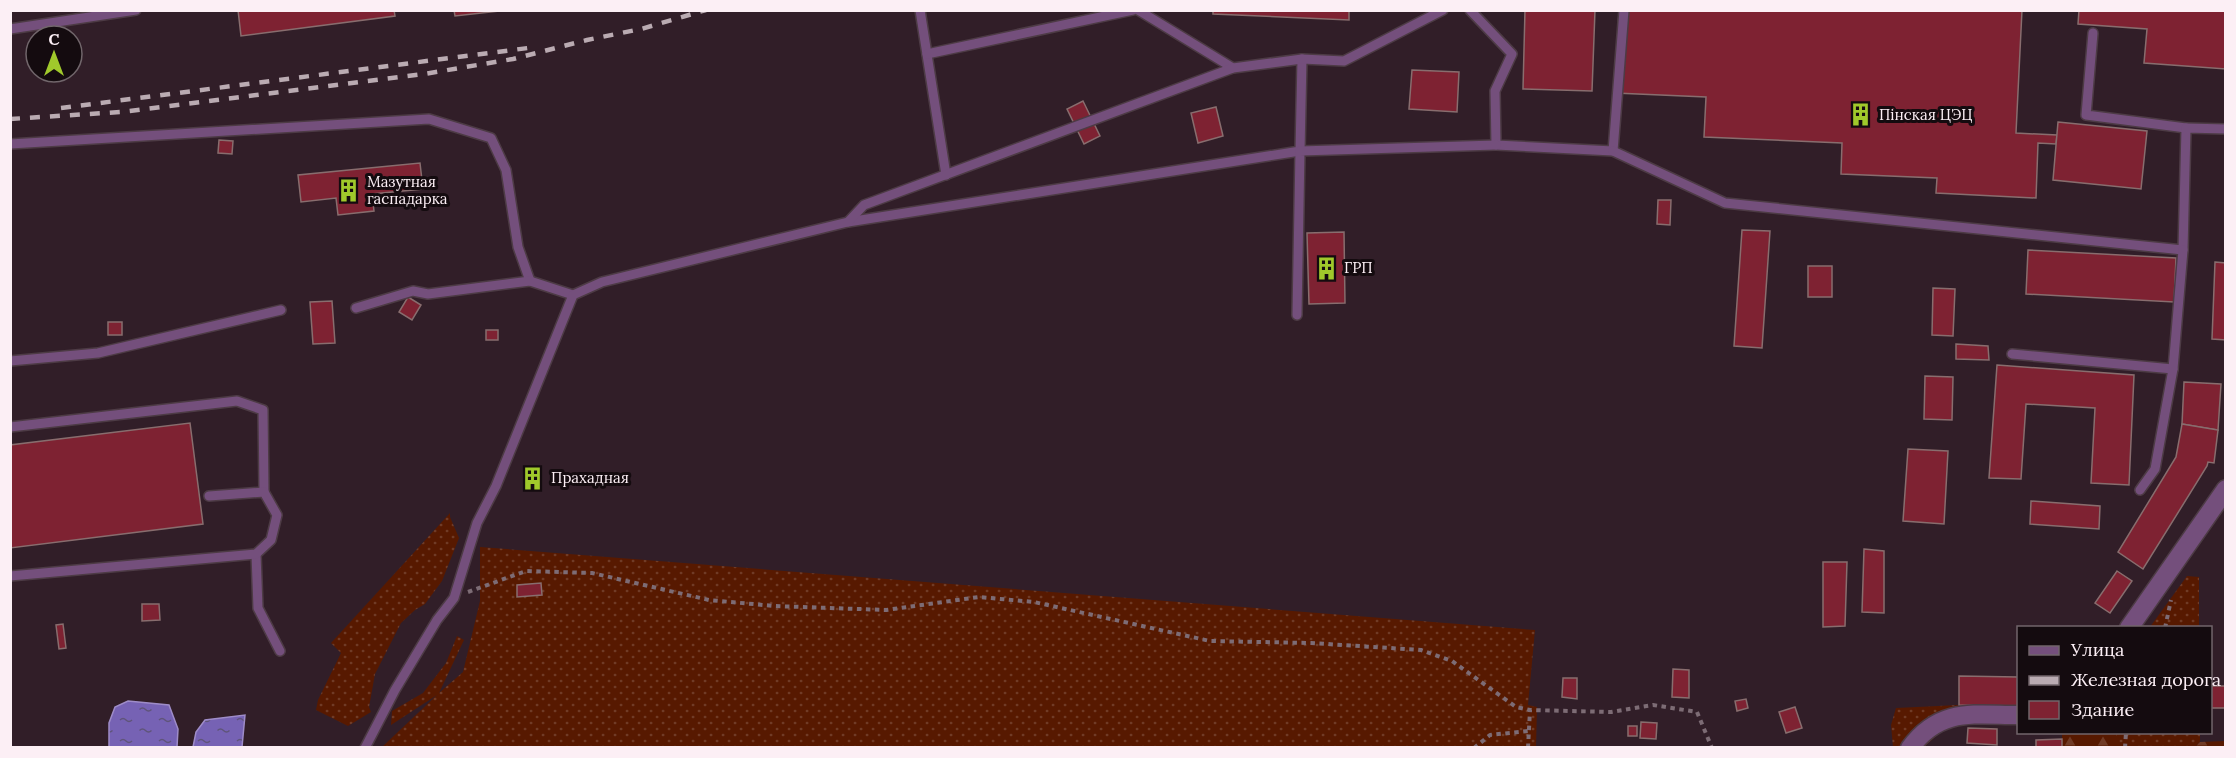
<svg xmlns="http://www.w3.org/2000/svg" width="2236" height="758" font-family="Lora,serif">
  <defs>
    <pattern id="grass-dots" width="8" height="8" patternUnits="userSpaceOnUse" patternTransform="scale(1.5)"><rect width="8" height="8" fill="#571900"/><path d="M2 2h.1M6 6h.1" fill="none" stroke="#703b26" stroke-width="1.8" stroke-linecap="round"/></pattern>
    <pattern id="forest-firs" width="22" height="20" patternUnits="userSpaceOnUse" patternTransform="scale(1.5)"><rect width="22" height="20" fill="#571900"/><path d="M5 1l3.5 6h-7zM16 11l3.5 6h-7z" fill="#703b26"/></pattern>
    <pattern id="water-ripples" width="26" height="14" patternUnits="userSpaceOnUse" patternTransform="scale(1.5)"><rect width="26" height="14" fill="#7662b4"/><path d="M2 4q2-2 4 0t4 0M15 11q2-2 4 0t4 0" fill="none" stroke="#5f547a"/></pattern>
  </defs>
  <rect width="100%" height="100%" fill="#311e28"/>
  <!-- grass -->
  <g fill="url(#grass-dots)">
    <path d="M450,513V517L459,538L442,581L425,604L415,610L401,623L375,674L369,707L371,712L348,726L316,710L318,700L341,653L331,643Z"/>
    <path d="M480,547L1535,630L1528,705L1537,707L1536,747L381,748L437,695L391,725L392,711L423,693L446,663L457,636L464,640L439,693L463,672L480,601Z"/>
    <path d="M2187,576L2199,577V627H2150Z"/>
    <path d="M1959,705L1950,721L1955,719L1924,747H1893L1891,725L1896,708Z"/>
    <path d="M2116,733H2200V742L2195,747H2116Z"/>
  </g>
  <!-- forest -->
  <g fill="url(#forest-firs)">
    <rect x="2062" y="733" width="54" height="14"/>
    <path d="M2225,741V747H2195L2200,742Z"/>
  </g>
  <!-- water -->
  <g fill="url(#water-ripples)" stroke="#9e8cc8" stroke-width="1.5">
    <path d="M128,701L169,705L178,729L177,747H109V723L115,707Z"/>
    <path d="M245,715L242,747H193L196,732L205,720Z"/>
  </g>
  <!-- building -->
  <g fill="#7e2232" stroke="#886d6e" stroke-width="1.5">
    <path d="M238,10H394L395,16L241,36Z"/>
    <path d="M454,10H499V11L455,16Z"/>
    <path d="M1213,10H1349V20L1213,14Z"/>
    <path d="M1525,10H1595L1592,91L1523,89Z"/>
    <path d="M1619,10H2022L2016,133L2057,135L2056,144L2038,143L2036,198L1936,193L1937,178L1841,174L1842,143L1704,137L1706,97L1615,93Z"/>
    <path d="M2079,10H2226V69L2144,63L2147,29L2078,24Z"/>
    <path d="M1412,70L1459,72L1457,112L1409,109Z"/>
    <path d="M1083,101L1100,136L1084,144L1067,109Z"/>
    <path d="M1216,107L1223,136L1198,143L1191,113Z"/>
    <path d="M2058,122L2147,131L2141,189L2053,180Z"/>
    <path d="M219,140L233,141L232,154L218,153Z"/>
    <path d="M420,163L423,189L372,194L374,211L338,215L336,198L301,202L298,175Z"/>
    <path d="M1658,200H1671L1670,225L1657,224Z"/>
    <path d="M1742,230L1770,231L1762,348L1734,346Z"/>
    <path d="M1344,232L1345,303L1309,304L1307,233Z"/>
    <path d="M2028,250L2176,258L2174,302L2026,294Z"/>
    <path d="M2215,262L2226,263V340L2212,339Z"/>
    <rect x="1808" y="266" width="24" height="31"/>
    <path d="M1933,288L1955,289L1953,336L1932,335Z"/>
    <path d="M408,297L421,305L412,320L399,312Z"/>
    <path d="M332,301L335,343L313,344L310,302Z"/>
    <rect x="108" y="322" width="14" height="13"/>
    <rect x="486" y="330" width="12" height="10"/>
    <path d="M1956,344L1988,346L1989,360L1956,359Z"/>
    <path d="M1997,365L2134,375L2129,485L2091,483L2095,408L2026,404L2021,479L1989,478Z"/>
    <path d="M1925,376L1953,377L1952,420L1924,419Z"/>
    <path d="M2184,382L2221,384L2218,430L2182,424Z"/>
    <path d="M190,423L203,524L10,548V445Z"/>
    <path d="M2182,424L2218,430L2214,463L2208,462L2207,466L2143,569L2118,552L2176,457Z"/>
    <path d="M1908,449L1948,451L1944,524L1903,521Z"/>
    <path d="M526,468L541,469L540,488L525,487Z"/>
    <path d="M2031,501L2100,506L2099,529L2030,524Z"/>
    <path d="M1864,549L1884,551V613L1862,612Z"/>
    <path d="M1823,562H1847L1845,626L1823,627Z"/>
    <path d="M2117,571L2132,581L2110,613L2095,603Z"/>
    <path d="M541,583L542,595L517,597V585Z"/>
    <path d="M142,604H159L160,620L142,621Z"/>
    <path d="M63,624L66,648L59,649L56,625Z"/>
    <path d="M1673,669L1689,670V698L1672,697Z"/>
    <path d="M1959,676L2018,677V706L1959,705Z"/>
    <path d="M1563,678H1577V699L1562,697Z"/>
    <rect x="2210" y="686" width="16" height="22"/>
    <path d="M1746,699L1748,708L1737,711L1735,701Z"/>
    <path d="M1795,707L1802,728L1786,733L1779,712Z"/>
    <path d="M1641,722L1657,723L1656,739L1640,738Z"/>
    <rect x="1628" y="726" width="9" height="10"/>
    <path d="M1968,728L1997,729V745L1967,743Z"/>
    <path d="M2062,739V748H2036V740Z"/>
  </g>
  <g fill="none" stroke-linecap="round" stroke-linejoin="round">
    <defs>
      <g id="lane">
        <path d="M920,10L946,175"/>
        <path d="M1138,10L1233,68"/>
        <path d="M1470,10L1512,54L1495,91L1496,145L1613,151L1624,10"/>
        <path d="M10,29L136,10"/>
        <path d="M2093,33L2086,115L2186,128"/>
        <path d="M927,54L1133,10"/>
        <path d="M10,144L429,119L491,138L506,170L518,247L530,281"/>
        <path d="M1613,151L1725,203L2183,250L2186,128L2226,129"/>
        <path d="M848,222L1300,151L1302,59"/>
        <path d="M356,308L413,291L428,294L530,281L573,295"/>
        <path d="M1297,315L1300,151L1496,145"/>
        <path d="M2012,354L2173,369"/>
        <path d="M10,361L98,353L281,310"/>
        <path d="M10,427L237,401L263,410L264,492"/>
        <path d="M2140,490L2155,469L2173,369L2183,250"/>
        <path d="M256,554L258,608L280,651"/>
        <path d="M10,576L256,554L271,540L277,515L264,492L209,496"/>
        <path d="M365,748L395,690L437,620L454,598L477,523L496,486L573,295L602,282L848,222L864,205L1233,68L1302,59L1344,61L1443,10"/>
      </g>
      <g id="street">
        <path d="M2129,628L2226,489"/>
        <path d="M1910,748C1940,707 1974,715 2018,715"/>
      </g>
    </defs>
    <!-- lane casing -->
    <use href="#lane" stroke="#4d3b45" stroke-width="12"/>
    <!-- street casing -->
    <use href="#street" stroke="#4d3b45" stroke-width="21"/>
    <!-- path -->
    <g stroke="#7d6c75" stroke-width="4" stroke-dasharray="4.5 4.5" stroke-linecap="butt">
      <path d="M468,592L526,571L592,573L709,600L774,606L886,610L979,597L1034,602L1210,641L1311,643L1421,650L1452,661L1516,707L1530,710L1611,712L1653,705L1697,712L1712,748"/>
      <path d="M2165,628L2171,600"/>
      <path d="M1474,748L1490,735L1528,731"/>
      <path d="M1528,748L1530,710"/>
      <path d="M2125,748L2126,732"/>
    </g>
    <!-- lane -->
    <use href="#lane" stroke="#744f7c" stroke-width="9"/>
    <!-- street -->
    <use href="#street" stroke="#744f7c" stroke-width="18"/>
    <!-- rail -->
    <g stroke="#baabb2" stroke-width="4.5" stroke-dasharray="10 10" stroke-linecap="butt">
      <path d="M61,108L528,48"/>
      <path d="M10,119L121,112L424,74L513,59L587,40L641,29L706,10"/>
    </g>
  </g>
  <!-- icons -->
  <defs>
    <symbol id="building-bare" viewBox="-9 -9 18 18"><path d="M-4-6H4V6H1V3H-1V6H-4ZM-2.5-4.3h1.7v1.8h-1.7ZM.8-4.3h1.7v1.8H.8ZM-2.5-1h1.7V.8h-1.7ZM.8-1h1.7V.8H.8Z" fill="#a0c92b" stroke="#140b0f" stroke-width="2.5" paint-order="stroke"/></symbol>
  </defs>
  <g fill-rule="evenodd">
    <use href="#building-bare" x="1844" y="98" width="33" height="33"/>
    <use href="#building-bare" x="332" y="174" width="33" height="33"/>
    <use href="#building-bare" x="1310" y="252" width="33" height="33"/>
    <use href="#building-bare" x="516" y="462" width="33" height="33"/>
  </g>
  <g text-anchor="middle" stroke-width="6" stroke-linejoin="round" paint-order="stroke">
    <!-- poi labels -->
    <g font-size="15" fill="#fceff5" stroke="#140b0f" text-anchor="start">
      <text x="1879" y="120">Пінская ЦЭЦ</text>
      <text x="367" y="187">Мазутная<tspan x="367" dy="17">гаспадарка</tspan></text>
      <text x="1344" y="273">ГРП</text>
      <text x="551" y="483">Прахадная</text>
    </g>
  </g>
  <!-- border -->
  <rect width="2236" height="758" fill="none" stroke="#fceff5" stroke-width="24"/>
  <!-- legend -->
  <rect x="2017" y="626" width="195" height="108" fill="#140b0f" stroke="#71666b" stroke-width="1.5"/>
  <rect x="2029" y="646" width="30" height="9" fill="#744f7c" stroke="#71666b" stroke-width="1.5"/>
  <text x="2071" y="656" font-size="18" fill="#fceff5">Улица</text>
  <rect x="2029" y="676" width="30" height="9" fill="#baabb2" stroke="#71666b" stroke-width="1.5"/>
  <text x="2071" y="686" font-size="18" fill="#fceff5">Железная дорога</text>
  <rect x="2029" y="701" width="30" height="18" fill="#7e2232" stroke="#71666b" stroke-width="1.5"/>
  <text x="2071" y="716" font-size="18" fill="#fceff5">Здание</text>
  <!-- north arrow -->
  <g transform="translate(54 54)"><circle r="28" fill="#140b0f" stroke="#71666b" stroke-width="1.5"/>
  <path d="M0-4.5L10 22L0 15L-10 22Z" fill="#a0c92b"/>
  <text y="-9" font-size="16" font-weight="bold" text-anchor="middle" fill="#fceff5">С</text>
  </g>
</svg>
